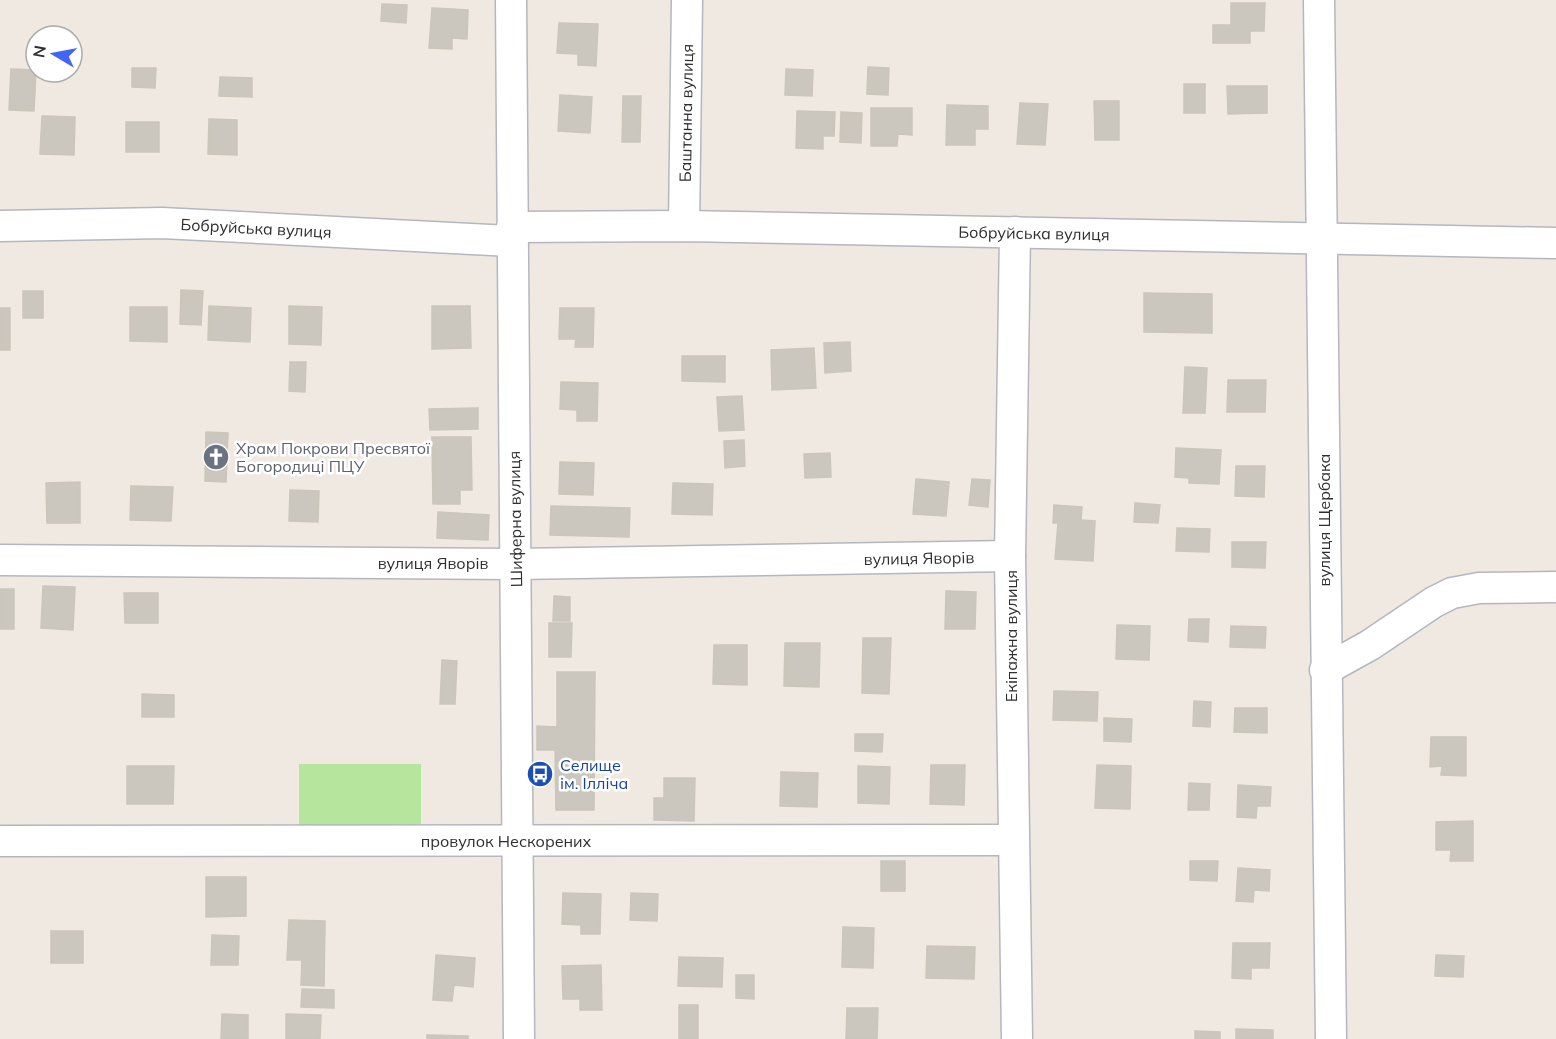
<svg xmlns="http://www.w3.org/2000/svg" width="1556" height="1039" font-family="Mulish,sans-serif">
  <rect width="100%" height="100%" fill="#efe9e1"/>
  <!-- green -->
  <rect fill="#b6e59e" x="299" y="764" width="122" height="61"/>
  <!-- building -->
  <g fill="#cbc7bf" stroke="#cbc5ba" stroke-width="1.5">
    <path d="M1231,3H1265L1264,31H1250V43H1213V25H1231Z"/>
    <path d="M382,4L407,5L406,23L381,21Z"/>
    <path d="M432,8L468,10L467,39L452,38V49L429,48Z"/>
    <path d="M559,23L598,24L596,66L578,65V54L557,53Z"/>
    <path d="M868,67L889,68L888,95L867,94Z"/>
    <path d="M132,68H156L155,88L132,87Z"/>
    <path d="M11,69L36,70L34,111L9,110Z"/>
    <path d="M786,69L813,70L812,96L785,95Z"/>
    <path d="M220,77L252,78V97L219,96Z"/>
    <rect x="1184" y="84" width="21" height="29"/>
    <path d="M1227,86H1267V113L1228,114Z"/>
    <path d="M560,95L592,97L590,133L558,131Z"/>
    <path d="M623,96H641L640,142H622Z"/>
    <path d="M1094,101H1119V140H1095Z"/>
    <path d="M1020,103L1048,104L1045,145L1017,144Z"/>
    <path d="M947,105L988,106V129H975V145H946Z"/>
    <path d="M871,108H912V135L898,134L897,146H871Z"/>
    <path d="M797,111L835,112L834,136H823V149L796,148Z"/>
    <path d="M841,112L862,113L861,143L840,142Z"/>
    <path d="M42,116L75,117L74,155L40,154Z"/>
    <path d="M209,119L237,120V155L208,154Z"/>
    <rect x="126" y="122" width="33" height="30"/>
    <path d="M181,290L203,291L201,325L180,324Z"/>
    <rect x="23" y="291" width="20" height="27"/>
    <path d="M1144,293L1212,294V333L1144,332Z"/>
    <path d="M209,306L251,308L250,342L208,340Z"/>
    <path d="M289,306L322,307L321,345L289,344Z"/>
    <path d="M432,306H470L471,348L432,349Z"/>
    <path d="M130,307H167V342L130,341Z"/>
    <rect x="0" y="308" width="10" height="42"/>
    <path d="M560,308H594L593,347H575L576,339H559Z"/>
    <path d="M850,342L851,371L825,373L824,343Z"/>
    <path d="M814,348L816,388L772,390L771,350Z"/>
    <path d="M682,356H725V382L682,381Z"/>
    <path d="M290,362H306L305,392L289,391Z"/>
    <path d="M1185,367L1207,368L1205,413H1183Z"/>
    <path d="M1228,380H1266L1265,412H1227Z"/>
    <path d="M561,382L598,383L597,421H577V410L560,409Z"/>
    <path d="M742,396L744,430L719,431L717,397Z"/>
    <path d="M478,408V429L430,430L429,409Z"/>
    <path d="M206,432L228,433L226,482L205,481Z"/>
    <path d="M432,437H471L472,490H460V504H433Z"/>
    <path d="M744,440L745,466L725,468L724,441Z"/>
    <path d="M1176,448L1221,450L1219,484L1189,483V478L1175,477Z"/>
    <path d="M830,453L831,477L805,478L804,454Z"/>
    <path d="M560,462L594,463L593,495L559,494Z"/>
    <path d="M1236,466H1265L1264,497L1235,496Z"/>
    <path d="M916,479L949,482L946,516L913,514Z"/>
    <path d="M972,479L990,480L988,507L969,505Z"/>
    <path d="M80,482V523H47L46,483Z"/>
    <path d="M673,483L713,484L712,515L672,514Z"/>
    <path d="M131,486L173,487L171,521L130,520Z"/>
    <path d="M290,490L319,491L318,522L289,521Z"/>
    <path d="M1135,503L1160,505L1158,523L1134,522Z"/>
    <path d="M1054,505L1082,507L1081,520L1095,521L1093,561L1055,559L1058,523H1053Z"/>
    <path d="M551,506L630,508L629,537L550,535Z"/>
    <path d="M438,512L489,515L488,540L437,538Z"/>
    <path d="M1177,528L1210,529L1209,552L1176,551Z"/>
    <path d="M1232,542H1266L1265,568L1232,567Z"/>
    <path d="M43,586L75,587L73,630L41,628Z"/>
    <rect x="0" y="589" width="14" height="40"/>
    <path d="M946,591L976,592L975,629H945Z"/>
    <path d="M124,593H158V623H125Z"/>
    <path d="M554,596L570,597V621H553Z"/>
    <path d="M1189,619H1209L1208,642L1188,641Z"/>
    <path d="M549,623H572L571,657H549Z"/>
    <path d="M1117,625L1150,626L1149,660L1116,659Z"/>
    <path d="M1231,626L1266,627L1265,648L1230,647Z"/>
    <path d="M863,638H891L889,694L862,693Z"/>
    <path d="M785,643H820L819,687L784,686Z"/>
    <path d="M714,645H747V685L713,684Z"/>
    <path d="M442,660L457,661L455,704H440Z"/>
    <path d="M557,672H595L594,810H556L555,750H537V726L557,727Z"/>
    <path d="M1054,691L1098,692L1097,721L1053,720Z"/>
    <path d="M142,694L174,695V717H142Z"/>
    <path d="M1194,701L1211,702L1210,727L1193,726Z"/>
    <path d="M1235,708H1267V733L1234,732Z"/>
    <path d="M1104,718L1132,719L1131,742L1104,741Z"/>
    <path d="M855,734H883L882,752L855,751Z"/>
    <path d="M1431,737H1466V776L1441,775L1442,766L1430,767Z"/>
    <path d="M931,765H965L964,805L930,804Z"/>
    <path d="M1097,765L1131,766L1130,809L1095,808Z"/>
    <path d="M127,766H174L173,804H127Z"/>
    <path d="M858,766L890,767L889,804L858,803Z"/>
    <path d="M781,772L818,773L817,807L780,806Z"/>
    <path d="M664,778H695L694,821L654,820V798H664Z"/>
    <path d="M1189,783L1210,784L1209,810H1188Z"/>
    <path d="M1238,785L1271,787L1270,806H1257L1256,818L1237,817Z"/>
    <path d="M1473,821V861H1450L1451,850H1436V822Z"/>
    <rect x="881" y="861" width="24" height="30"/>
    <path d="M1190,861H1218L1217,881L1190,880Z"/>
    <path d="M1238,868L1270,870L1269,891L1254,890L1253,902L1236,901Z"/>
    <path d="M206,877H246V916L206,917Z"/>
    <path d="M563,893L601,894L600,934H581V925L562,924Z"/>
    <path d="M631,893L658,894L657,921L630,920Z"/>
    <path d="M289,920L325,921L324,986L301,985L302,960H287Z"/>
    <path d="M843,927L874,928L873,968L842,967Z"/>
    <rect x="51" y="931" width="32" height="32"/>
    <path d="M212,935L239,936L238,965H211Z"/>
    <path d="M1233,943H1270L1269,968H1251V979L1232,978Z"/>
    <path d="M927,946L975,947L974,979L926,978Z"/>
    <path d="M436,955L475,958L473,987L454,985L452,1001L433,1000Z"/>
    <path d="M1436,955L1464,956L1463,977L1435,976Z"/>
    <path d="M679,957L723,958L722,987L678,986Z"/>
    <path d="M601,965L602,1010H580V999H563L562,966Z"/>
    <path d="M736,975H754V999L736,998Z"/>
    <path d="M302,989L334,990V1008L301,1007Z"/>
    <rect x="679" y="1005" width="19" height="34"/>
    <path d="M847,1008H878L877,1039H846Z"/>
    <path d="M222,1014L248,1015V1039H221Z"/>
    <path d="M286,1014L321,1015L320,1039H286Z"/>
    <path d="M1236,1029L1273,1030V1039H1236Z"/>
    <path d="M1195,1031L1220,1032V1039H1195Z"/>
    <path d="M427,1035L468,1036V1039H427Z"/>
  </g>
  <g fill="none" stroke-linecap="round" stroke-linejoin="round">
    <defs>
      <g id="street">
        <path d="M511,0L519,1039"/>
        <path d="M1319,0L1331,1039"/>
        <path d="M0,226L162,223L511,241"/>
        <path d="M684,226L687,0"/>
        <path d="M512,227L684,226L1556,243"/>
        <path d="M1015,232L1010,556L1017,1039"/>
        <path d="M0,560L516,564L1010,556"/>
        <path d="M1325,670L1370,645L1434,602L1452,593L1479,588L1556,587"/>
        <path d="M0,841L1012,840"/>
      </g>
    </defs>
    <!-- street casing -->
    <use href="#street" stroke="#b4b7c1" stroke-width="33"/>
    <!-- street -->
    <use href="#street" stroke="#fff" stroke-width="30"/>
  </g>
  <!-- icons -->
  <defs>
    <symbol id="church-disc" viewBox="-11 -11 22 22"><circle r="9.5" fill="#6b7280" stroke="#fff"/><path d="M-1.2-6h2.4v3.5h3.3v2.4h-3.3V6h-2.4V-.1h-3.3v-2.4h3.3Z" fill="#fff"/></symbol>
    <symbol id="bus-disc" viewBox="-11 -11 22 22"><circle r="9.5" fill="#1a4fb4" stroke="#fff"/><path d="M-5-6H5V4H4V6H2V4H-2V6H-4V4H-5ZM-3.5-4V0h7V-4ZM-3.5 1.2v1.5H-2V1.2ZM2 1.2v1.5H3.5V1.2Z" fill="#fff"/></symbol>
  </defs>
  <g fill-rule="evenodd">
    <use href="#church-disc" x="201" y="442" width="30" height="30"/>
    <use href="#bus-disc" x="525" y="759" width="30" height="30"/>
  </g>
  <g text-anchor="middle" stroke-width="5" stroke-linejoin="round" paint-order="stroke">
    <!-- street labels -->
    <g font-size="16" fill="#2e2e2e" stroke="#fff">
      <text transform="translate(686 113) rotate(-89)" y="6">Баштанна вулиця</text>
      <text transform="translate(256 228) rotate(3)" y="6">Бобруйська вулиця</text>
      <text transform="translate(1034 233) rotate(1)" y="6">Бобруйська вулиця</text>
      <text transform="translate(515 519) rotate(-91)" y="6">Шиферна вулиця</text>
      <text transform="translate(1324 520) rotate(-90)" y="6">вулиця Щербака</text>
      <text transform="translate(919 558) rotate(-1)" y="6">вулиця Яворів</text>
      <text x="433" y="569">вулиця Яворів</text>
      <text transform="translate(1011 636) rotate(-90)" y="6">Екіпажна вулиця</text>
      <text x="506" y="847">провулок Нескорених</text>
    </g>
    <!-- worship labels -->
    <g font-size="16" fill="#5b616d" stroke="#fff" text-anchor="start">
      <text x="236" y="454">Храм Покрови Пресвятої<tspan x="236" dy="18">Богородиці ПЦУ</tspan></text>
    </g>
    <!-- transit labels -->
    <g font-size="16" fill="#164399" stroke="#fff" text-anchor="start">
      <text x="560" y="771">Селище<tspan x="560" dy="18">ім. Ілліча</tspan></text>
    </g>
  </g>
  <!-- north arrow -->
  <g transform="translate(54 54) rotate(280)"><circle r="28" fill="#ffffff" stroke="#ababab" stroke-width="1.5"/>
  <path d="M0-4.5L10 22L0 15L-10 22Z" fill="#4264fb"/>
  <text y="-9" font-size="16" font-weight="bold" text-anchor="middle" fill="#2e2e2e">N</text>
  </g>
</svg>
